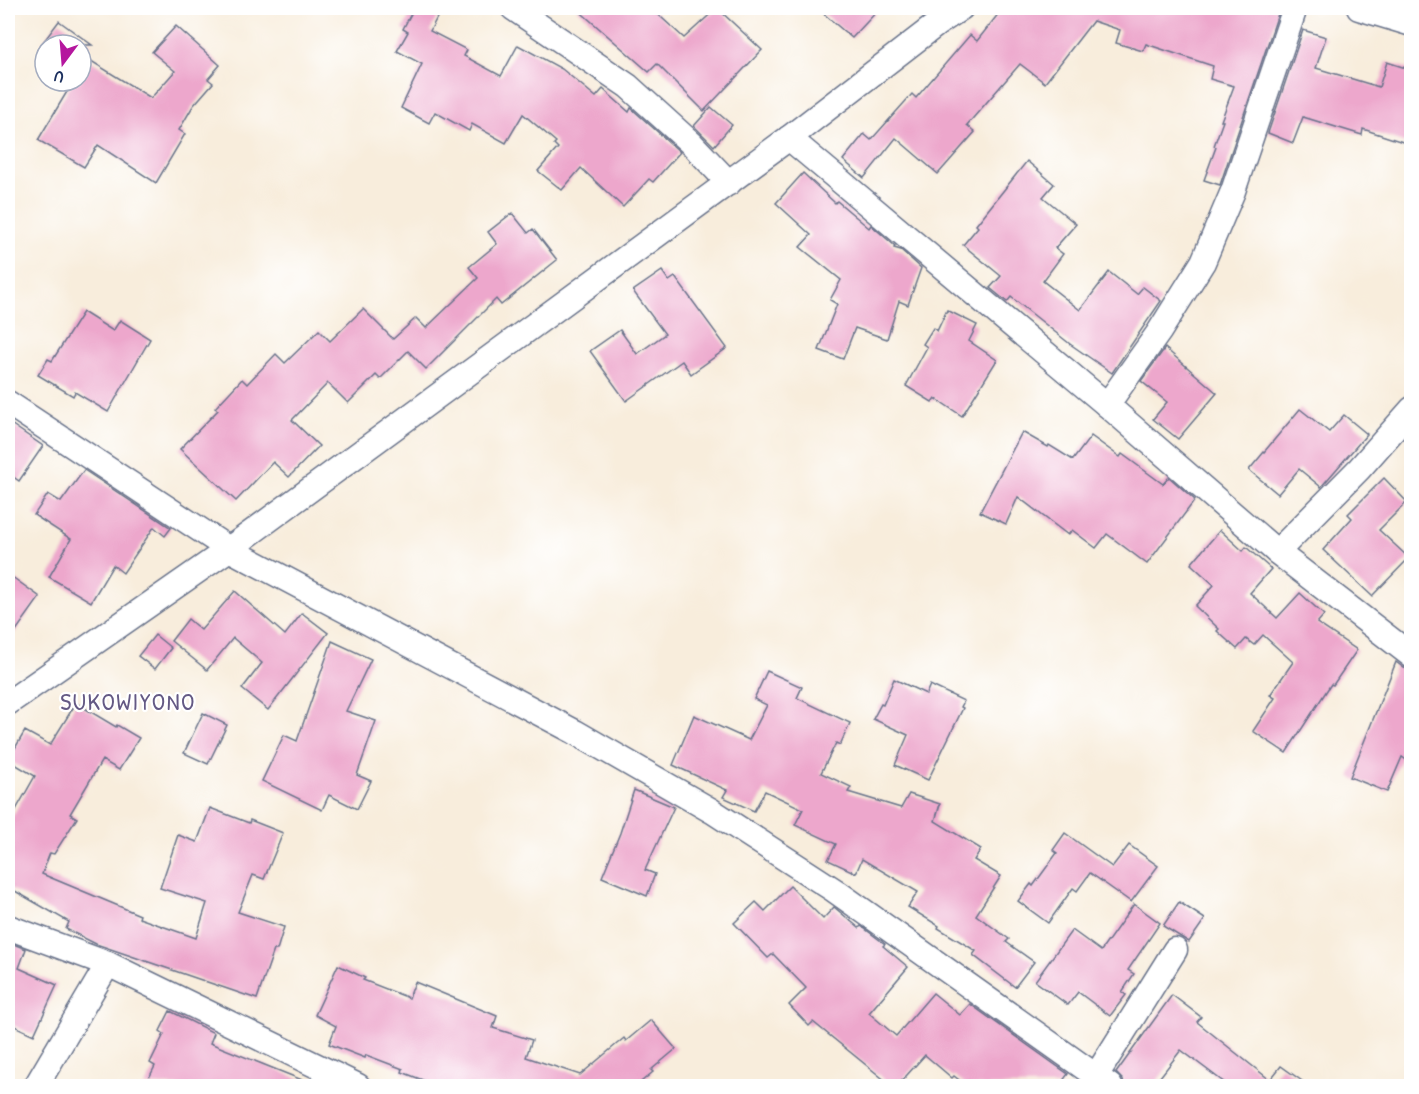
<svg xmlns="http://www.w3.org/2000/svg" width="1419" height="1094" font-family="'Patrick Hand',sans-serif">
  <rect width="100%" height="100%" fill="#fff"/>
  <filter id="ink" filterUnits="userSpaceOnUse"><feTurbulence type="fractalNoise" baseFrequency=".0167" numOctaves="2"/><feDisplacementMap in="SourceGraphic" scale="12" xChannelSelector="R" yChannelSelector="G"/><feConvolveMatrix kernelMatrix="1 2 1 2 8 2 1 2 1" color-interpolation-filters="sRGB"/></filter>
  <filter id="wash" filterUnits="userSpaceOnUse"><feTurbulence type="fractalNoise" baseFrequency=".008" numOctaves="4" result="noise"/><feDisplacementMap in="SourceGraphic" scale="24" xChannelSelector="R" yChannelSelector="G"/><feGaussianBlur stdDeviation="1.35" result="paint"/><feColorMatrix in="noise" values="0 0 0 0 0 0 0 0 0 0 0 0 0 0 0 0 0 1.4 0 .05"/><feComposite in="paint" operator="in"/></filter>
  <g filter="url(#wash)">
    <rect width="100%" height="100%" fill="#f8eddc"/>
    <g id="blocks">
      <!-- building -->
      <g fill="#eda7cc">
        <path d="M414,8H442L430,31L467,50L464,56L501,76L518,45L562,69L596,97L603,89L629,112L631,108L680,152L653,182L649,179L623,207L581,168L562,190L538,171L558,148L554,144L556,142L523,114L506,143L472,124L469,131L435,112L429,123L401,108L422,64L397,51L408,32L403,29Z"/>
        <path d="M576,8H651L684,38L717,8L762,50L704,111L657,64L649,72Z"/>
        <path d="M817,8H880L852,38Z"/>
        <path d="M1003,8H1280L1220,185L1204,180L1216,147L1214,146L1223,121H1221L1234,86L1210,79L1213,66L1146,44L1143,51L1116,43L1120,30L1093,21L1045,83L1020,64L967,125L975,132L938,174L896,138L864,178L843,160L864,134L871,140L912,94L916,98L970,35L977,41Z"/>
        <path d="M59,21L92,45H41Z"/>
        <path d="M176,26L220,65L208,79L213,83L193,106L179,130L185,134L156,183L98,145L84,167L38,140L71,85L74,81H81V69L88,59L151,98L175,71L152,52Z"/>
        <path d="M1303,30L1326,37L1316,68L1379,87L1387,62L1412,70V145L1363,129L1362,135L1303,117L1293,143L1268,133Z"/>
        <path d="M711,107L732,125L714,146L694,126Z"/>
        <path d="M1027,161L1054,184L1043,197L1076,224L1055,248L1063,254L1043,281L1080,310L1109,272L1137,294L1143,287L1161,301L1112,373L1070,344L1011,297L1007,302L990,288L1001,276L963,245L978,227L976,225Z"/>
        <path d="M803,173L835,203L837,201L869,228L871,225L895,246L894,248L901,250L921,268L908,305L899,301L887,339L855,328L843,359L819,350L837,304L830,300L841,280L800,247L811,235L776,203Z"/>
        <path d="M512,213L528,233L533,229L557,260L501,305L496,299L426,369L408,351L380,379L376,375L348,403L328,383L292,420L319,446L289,477L273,462L236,501L180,449L218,410L215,408L242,379L247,384L276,354L285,363L319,330L330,341L363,309L393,339L416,318L426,328L478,278L469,267L497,244L488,232Z"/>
        <path d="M662,271L669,281L675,277L727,348L691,374L682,361L626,401L590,351L620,330L637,354L665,334L633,291Z"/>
        <path d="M947,310L977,325L969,341L997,360L962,416L935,398L932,402L906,386L927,347L923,344L933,328L937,331Z"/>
        <path d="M83,312L113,331L120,320L150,339L108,412L75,392L73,396L38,375L48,359L52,361Z"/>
        <path d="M1165,348L1217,393L1178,439L1153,419L1167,402L1141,381Z"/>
        <path d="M1300,409L1329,432L1344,415L1367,434L1321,487L1299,469L1278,494L1249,470Z"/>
        <path d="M8,422L43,446L19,481L8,473Z"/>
        <path d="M1022,432L1048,447L1049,445L1073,460L1091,436L1120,457L1122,454L1163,484L1169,477L1195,500L1147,564L1107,534L1096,548L1072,530L1068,535L1018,497L1006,524L980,512Z"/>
        <path d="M84,470L171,528L165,536L154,527L123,573L113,565L91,602L49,577L71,539L34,515L48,494L61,502Z"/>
        <path d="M1384,478L1407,502L1379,530L1409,558L1372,596L1323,550L1352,518L1348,514Z"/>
        <path d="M1220,530L1243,551L1246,547L1271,569L1250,593L1277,618L1300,593L1324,615L1317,623L1357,650L1333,685L1331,684L1286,753L1253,731L1275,698L1270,695L1293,662L1263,635L1254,645L1246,639L1237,649L1217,631L1219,629L1195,606L1214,585L1191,564Z"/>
        <path d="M8,574L40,597L8,642Z"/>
        <path d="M235,591L285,635L302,613L328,633L268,710L242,689L262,663L233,638L207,670L171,641L188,619L201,630Z"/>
        <path d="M155,635L171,648L155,669L138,656Z"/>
        <path d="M332,641L371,659L346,711L376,721L357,775L371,781L357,809L329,795L322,810L262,781L284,735L297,741Z"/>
        <path d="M1396,662L1404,668L1412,670V764L1402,757L1387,792L1350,777Z"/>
        <path d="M767,671L802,687L797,698L850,723L840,745L836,743L821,773L851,787L848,792L901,808L909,794L940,804L935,821L981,849L974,860L1001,876L976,915L1009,939L1006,942L1034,962L1015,987L973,955L976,951L938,928L939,926L908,907L918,892L862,859L856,873L828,860L836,844L795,825L803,809L765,791L754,811L723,797L727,790L673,765L694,715L749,740L767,705L754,699Z"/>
        <path d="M894,679L926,694L930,685L964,701L961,707L963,708L928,780L895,765L908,735L873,719L881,704L883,705Z"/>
        <path d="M76,703L116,727L117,725L139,738L119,770L102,760L70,814L77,818L54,854L50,853L42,874L140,915L139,918L196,938L207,903L160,888L178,835L197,842L210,808L249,823L250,820L283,833L264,879L253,875L238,912L284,927L277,950H274L257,999L96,944L66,929L69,922L8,887V824L35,776L8,760L25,731L50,745Z"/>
        <path d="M203,713L227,725L208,764L184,753Z"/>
        <path d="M634,790L674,807L645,870L655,874L647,896L602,877L620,833Z"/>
        <path d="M1065,833L1112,867L1129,845L1158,866L1131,902L1090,873L1077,891L1073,888L1048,923L1018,901L1031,884L1033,886L1057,853L1053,850Z"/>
        <path d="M790,886L823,919L834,907L859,928L861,926L885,944L883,946L908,967L869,1013L896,1036L933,993L960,1015L970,1004L1068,1074L1059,1086H967L954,1076L952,1078L925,1055L897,1086H892L813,1022L809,1026L789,1005L806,988L773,954L768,958L734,923L756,902L765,911Z"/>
        <path d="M1179,902L1205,919L1189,942L1163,926Z"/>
        <path d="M1134,904L1160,923L1128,970L1134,974L1122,992L1126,995L1110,1016L1078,992L1068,1005L1035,981L1072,930L1101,951Z"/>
        <path d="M8,942L26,949L19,968L57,985L34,1035L8,1023Z"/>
        <path d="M338,965L365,978L363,980L409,998L415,982L497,1016L493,1028L532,1040L526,1057L580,1075L624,1038L626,1041L651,1020L676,1049L651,1070L653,1072L636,1086H438L402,1072L403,1069L366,1055L365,1058L329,1044L336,1026L315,1015Z"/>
        <path d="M1172,995L1201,1017L1197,1022L1270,1080L1281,1066L1309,1086H1229L1181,1050L1153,1086H1124L1123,1080L1116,1073Z"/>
        <path d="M170,1011L214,1033L210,1043L317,1086H145L155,1066L150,1063L164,1034L160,1031Z"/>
      </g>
    </g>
  </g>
  <g filter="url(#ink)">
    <use href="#blocks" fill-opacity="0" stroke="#68728a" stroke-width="1.5"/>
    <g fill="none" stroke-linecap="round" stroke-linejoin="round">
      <defs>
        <g id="street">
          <path d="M513,8L628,86L692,144L729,183"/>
          <path d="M1359,8L1412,24"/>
          <path d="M789,138L1107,405L1277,552L1412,656"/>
          <path d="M8,403L229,549L575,732L712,811L834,890L1110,1086"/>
          <path d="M1107,405L1159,332L1203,262L1233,191L1295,8"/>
          <path d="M1277,552L1359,469L1412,409"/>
          <path d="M8,703L229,549L789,138L937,24L961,8"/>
          <path d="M8,927L108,964L358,1086"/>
          <path d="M1096,1076L1175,950"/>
          <path d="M36,1086L108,964"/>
        </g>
      </defs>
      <!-- street casing -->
      <use href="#street" stroke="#68728a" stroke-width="27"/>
      <!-- street -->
      <use href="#street" stroke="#fff" stroke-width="24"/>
    </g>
  </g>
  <g text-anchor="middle" stroke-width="4.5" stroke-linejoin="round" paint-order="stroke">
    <!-- quarter labels -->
    <g font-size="24" letter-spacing="1.5" fill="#645984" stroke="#fff">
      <text x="128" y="710">SUKOWIYONO</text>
    </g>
  </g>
  <!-- margin -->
  <rect width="1419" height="1094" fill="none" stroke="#fff" stroke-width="30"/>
  <!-- north arrow -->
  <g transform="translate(63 63) rotate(196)"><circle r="28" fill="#ffffff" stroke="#a4acbf" stroke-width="1.5"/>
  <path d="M0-4.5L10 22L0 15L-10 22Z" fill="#b5179e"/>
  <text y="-9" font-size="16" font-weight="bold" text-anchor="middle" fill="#1b2f5e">U</text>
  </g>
</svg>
